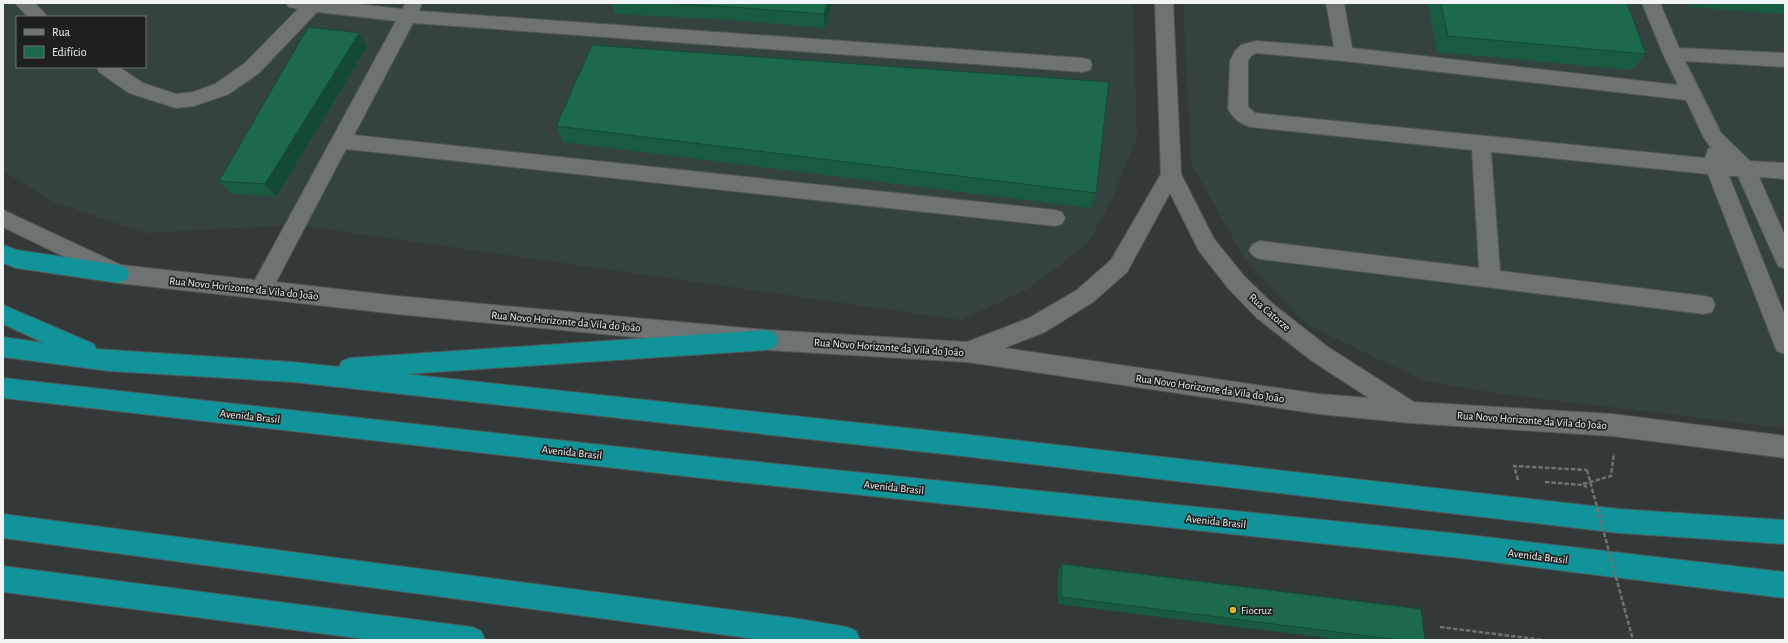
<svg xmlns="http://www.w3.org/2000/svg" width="1788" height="643" font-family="'Alegreya Sans',sans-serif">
  <rect width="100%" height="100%" fill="#333938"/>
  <!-- built -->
  <g fill="#344340" fill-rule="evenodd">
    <path d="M3,3H1133L1137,138L1111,201L1088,243L1028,289L961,320L296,225L145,233L52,201L3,171ZM17,17H145V67H17Z"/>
    <path d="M1183,3H1785V428L1495,393L1425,381L1307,325L1245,260L1191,163Z"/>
  </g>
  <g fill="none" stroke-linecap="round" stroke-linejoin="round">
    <defs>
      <g id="minor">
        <path d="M15,3H35L48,17H28Z"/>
        <path d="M286,3H348L402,9L406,3H422L419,11L1083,58L1090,60L1092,65L1090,70L1083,72L413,23L354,135L1055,210L1062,212L1065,218L1062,224L1055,226L346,149L276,282L397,296L767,330L967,342L1029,318L1077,290L1111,260L1161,174L1155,3H1173L1181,174L1214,239L1244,276L1273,304L1328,347L1414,402L1612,414L1785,436V458L1612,436L1410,423L1319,414L967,362L767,350L397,314L118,283L3,227V210L121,265L255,280L396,21L317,12L259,73L229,94L194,106L176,108L129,93L99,72L97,67H119L143,83L176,94L193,92L215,84L245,63L298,9L289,7ZM1170,193L1199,251L1228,288L1257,318L1312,361L1369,398L1319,394L1004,348L1045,332L1093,302L1127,272Z"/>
        <path d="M1326,3H1344L1352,48L1678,85L1663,54L1642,3H1660L1679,48L1785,53V67L1685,61L1721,133L1750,161L1785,163V179L1759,177L1785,236V269L1778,266L1738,176H1729L1785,316V354L1777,351L1774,344L1708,174L1491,152L1500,271L1704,296L1712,298L1715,305L1712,312L1704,314L1260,259L1253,256L1249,250L1253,244L1260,241L1479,268L1472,150L1251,127C1240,124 1234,119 1228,109L1230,61L1235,51L1241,45L1256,41L1334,47ZM1256,53L1344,61L1686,100L1704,138L1711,148L1708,149L1705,158L1255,113L1248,107V61L1251,56Z"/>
      </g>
      <g id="highway">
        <path d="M3,245L17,250L118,265L126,268L129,274L126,280L118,283L16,268L3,263Z"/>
        <path d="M3,305L94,344L96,349L293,362L339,367L342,361L350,358L767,330L775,333L778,340L775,347L767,350L406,374L962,434L1619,509L1785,520V544L1619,533L962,456L293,382L109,371L3,357V337L44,343L3,324Z"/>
        <path d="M3,378L719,458L1460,534L1785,572V598L1460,558L719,480L3,398Z"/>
        <path d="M3,514L793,618L847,627L856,631L860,640H763L3,538Z"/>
        <path d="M3,566L472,627L481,631L485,640H372L3,592Z"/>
      </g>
    </defs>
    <!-- minor casing -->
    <use href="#minor" stroke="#525756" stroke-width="2"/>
    <!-- highway casing -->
    <use href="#highway" stroke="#525756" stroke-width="2"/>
    <!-- path -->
    <g stroke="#6e7373" stroke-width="2.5" stroke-dasharray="4.5 2" stroke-linecap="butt">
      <path d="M1518,480L1514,466L1587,470"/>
      <path d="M1545,482L1582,485L1587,487"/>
      <path d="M1583,484L1611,476L1614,453"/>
      <path d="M1440,627L1543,640"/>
    </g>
    <!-- minor -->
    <use href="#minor" fill="#6c7372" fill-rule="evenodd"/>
    <!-- highway -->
    <use href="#highway" fill="#109499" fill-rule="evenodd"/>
    <!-- path-bridge -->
    <path stroke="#6e7373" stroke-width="2.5" stroke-dasharray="4.5 2" stroke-linecap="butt" d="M1587,470L1633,640"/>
  </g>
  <!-- wall -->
  <g fill="#185b40">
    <path d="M611,3H832L825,28L734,20L615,14Z"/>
    <path d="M1427,3H1627L1646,54L1631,70L1438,52Z"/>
    <path d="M1688,3H1785V14L1690,7Z"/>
    <path d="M359,33L367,47L276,197L230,193L219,181Z"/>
    <path d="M556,126L1096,193L1091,208L563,142Z"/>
    <path d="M1062,564L1425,640H1342L1058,604V571Z"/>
  </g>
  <!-- shaded-wall -->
  <g fill="#144a34">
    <path d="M827,3H832L825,28L824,14Z"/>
    <path d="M359,33L367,47L276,197L265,184Z"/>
  </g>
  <!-- building -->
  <g fill="#1c6a4b" stroke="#144a34">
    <path d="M663,3H827L824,14L732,7Z"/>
    <path d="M1441,3H1627L1646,54L1448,36Z"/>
    <path d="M308,27L359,33L265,184L219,181Z"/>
    <path d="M592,45L1109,82L1096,193L556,126Z"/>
    <path d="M1062,564L1421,609L1425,640H1400L1061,597Z"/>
  </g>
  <!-- markers -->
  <circle fill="#deb133" stroke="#1d201f" stroke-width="1.5" cx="1233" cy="610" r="4"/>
  <g text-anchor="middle" stroke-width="3.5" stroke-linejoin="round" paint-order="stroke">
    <!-- street labels -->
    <g font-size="11" fill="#f0f4f4" stroke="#1d201f">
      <text transform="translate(244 288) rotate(6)" y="4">Rua Novo Horizonte da Vila do João</text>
      <text transform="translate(1270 312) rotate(41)" y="4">Rua Catorze</text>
      <text transform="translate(566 321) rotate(5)" y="4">Rua Novo Horizonte da Vila do João</text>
      <text transform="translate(889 347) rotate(4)" y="4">Rua Novo Horizonte da Vila do João</text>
      <text transform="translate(1210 388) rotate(8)" y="4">Rua Novo Horizonte da Vila do João</text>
      <text transform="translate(250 416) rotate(6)" y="4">Avenida Brasil</text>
      <text transform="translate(1532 420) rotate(4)" y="4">Rua Novo Horizonte da Vila do João</text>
      <text transform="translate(572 452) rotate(6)" y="4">Avenida Brasil</text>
      <text transform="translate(894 487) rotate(6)" y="4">Avenida Brasil</text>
      <text transform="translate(1216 521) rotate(6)" y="4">Avenida Brasil</text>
      <text transform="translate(1538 556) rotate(7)" y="4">Avenida Brasil</text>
    </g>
    <!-- poi labels -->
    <g font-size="11" fill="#f0f4f4" stroke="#1d201f" text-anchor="start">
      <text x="1241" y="614">Fiocruz</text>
    </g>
  </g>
  <!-- border -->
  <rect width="1788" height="643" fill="none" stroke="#f0f4f4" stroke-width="8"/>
  <!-- legend -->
  <rect x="16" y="16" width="130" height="52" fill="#1d201f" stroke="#717574"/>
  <rect x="24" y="29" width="20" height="6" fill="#6c7372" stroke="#717574"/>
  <text x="52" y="36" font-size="12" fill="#f0f4f4">Rua</text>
  <rect x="24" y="46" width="20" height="12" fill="#1c6a4b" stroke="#717574"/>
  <text x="52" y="56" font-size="12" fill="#f0f4f4">Edifício</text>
</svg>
